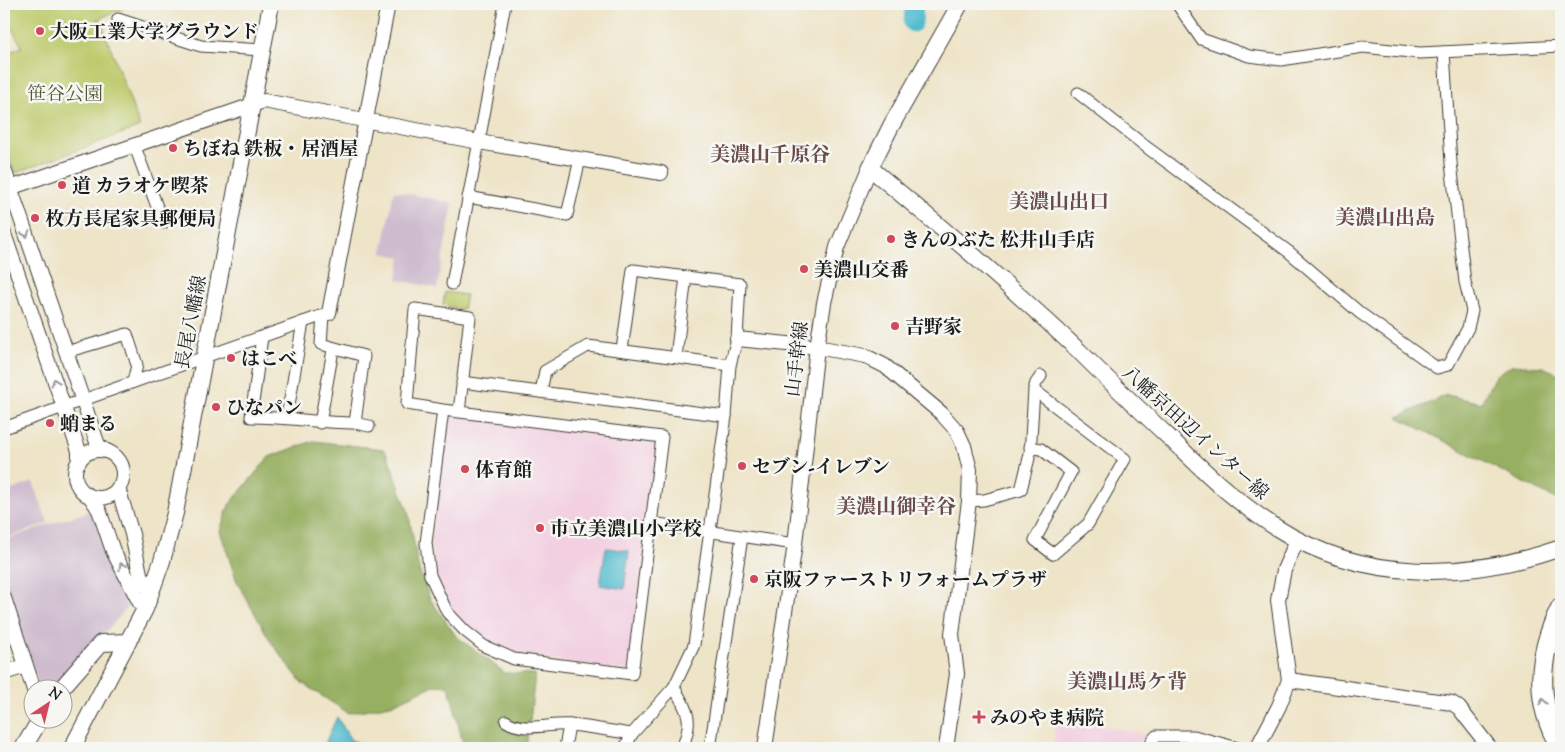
<svg xmlns="http://www.w3.org/2000/svg" width="1565" height="752" font-family="'Sorts Mill Goudy','Noto Serif JP',serif">
  <rect width="100%" height="100%" fill="#f6f6f2"/>
  <filter id="ink" filterUnits="userSpaceOnUse"><feTurbulence type="fractalNoise" baseFrequency=".02" numOctaves="2"/><feDisplacementMap in="SourceGraphic" scale="10" xChannelSelector="R" yChannelSelector="G"/><feConvolveMatrix kernelMatrix="1 2 1 2 8 2 1 2 1" color-interpolation-filters="sRGB"/></filter>
  <filter id="wash" filterUnits="userSpaceOnUse"><feTurbulence type="fractalNoise" baseFrequency=".0096" numOctaves="4" result="noise"/><feDisplacementMap in="SourceGraphic" scale="20" xChannelSelector="R" yChannelSelector="G"/><feGaussianBlur stdDeviation="1.12" result="paint"/><feColorMatrix in="noise" values="0 0 0 0 0 0 0 0 0 0 0 0 0 0 0 0 0 1.4 0 .05"/><feComposite in="paint" operator="in"/></filter>
  <g filter="url(#wash)">
    <rect width="100%" height="100%" fill="#eee4c8"/>
    <!-- built -->
    <g fill="#f2cfe1">
      <path d="M447,415L657,443L629,671L516,655L481,640L454,613L436,579L431,545Z"/>
      <path d="M1056,725H1096L1145,734L1143,748H1053Z"/>
    </g>
    <!-- industrial -->
    <g fill="#cfbdcf">
      <path d="M394,191L453,203L437,288L397,280L401,257L382,253Z"/>
      <path d="M33,482L48,523L4,539V493Z"/>
      <path d="M92,510L127,608L54,689H40L4,586V540Z"/>
    </g>
    <!-- green -->
    <g fill="#becb6d" stroke="#6d7444">
      <path d="M4,4H133L96,20L100,19L140,127L15,173L4,142V54L22,47L4,13Z"/>
      <path d="M445,292L466,295L463,309L443,305Z"/>
    </g>
    <!-- forest -->
    <g fill="#96af60" stroke="#59663e">
      <path d="M1512,365L1543,367L1561,375V502L1398,417L1447,395L1481,403L1495,376Z"/>
      <path d="M313,441L383,449L387,454L408,511L419,570L430,599L456,636L505,673L535,674L527,748H464L449,686L434,685L391,705L348,713L302,683L271,642L237,582L220,531L229,505L269,457Z"/>
    </g>
    <!-- water -->
    <g fill="#53bccf" stroke="#386c76">
      <path d="M606,548L629,551L624,589L600,585Z"/>
      <path d="M337,717L351,740L375,748H323Z"/>
    </g>
    <g fill="none" stroke-linecap="round" stroke-linejoin="round">
      <!-- river -->
      <path stroke="#53bccf" stroke-width="19" d="M913,23L914,4"/>
    </g>
  </g>
  <g filter="url(#ink)">
    <g fill="none" stroke-linecap="round" stroke-linejoin="round">
      <defs>
        <g id="minor">
          <path d="M1177,4L1201,39L1249,56L1281,60L1363,47L1420,53L1561,46"/>
          <path d="M118,19L201,46L262,50"/>
          <path d="M1078,93L1149,149L1289,252L1360,313L1437,368L1448,365L1468,328L1472,311L1465,282L1451,163L1444,52"/>
          <path d="M134,144L163,223"/>
          <path d="M468,197L567,215L580,159"/>
          <path d="M452,284L505,4"/>
          <path d="M262,337L251,417C286,417 320,423 355,423L364,356L321,344L323,315"/>
          <path d="M622,350L633,270L740,284L737,339L730,365L726,416L694,645L674,687L632,734L625,748"/>
          <path d="M66,352L127,334L137,365L133,382"/>
          <path d="M676,357L686,277"/>
          <path d="M462,382L726,416"/>
          <path d="M541,392L545,371L588,346L730,365"/>
          <path d="M443,410L426,543L430,575L447,612L465,631L484,646L514,659L632,674L662,437L443,410L407,404L415,309L470,317L459,412"/>
          <path d="M287,417L303,322"/>
          <path d="M320,423L333,350"/>
          <path d="M355,423L369,426"/>
          <path d="M4,428L329,313"/>
          <path d="M1030,447L1041,449L1071,472L1035,540L1053,554L1088,524L1125,459L1034,390"/>
          <path d="M969,501L984,500L1021,490L1030,454L1034,390L1036,383L1041,376"/>
          <path d="M651,523L795,544"/>
          <path d="M674,687C688,712 694,720 682,748"/>
          <path d="M506,721C524,733 550,723 570,725C591,727 611,731 632,734"/>
          <path d="M565,748L569,725"/>
          <path d="M710,748L742,537"/>
          <path d="M1151,748L1152,741L1156,736H1194L1238,748"/>
        </g>
        <g id="tertiary">
          <path d="M4,169L98,445L106,451"/>
          <path d="M4,190L264,101L479,142L661,173"/>
          <path d="M4,234L79,451V462"/>
          <path d="M329,313L388,4"/>
          <path d="M737,339L817,347L865,356L885,366L941,413L957,431L964,446L970,470L969,501L952,634L957,674L946,748"/>
          <circle cx="99" cy="474" r="24"/>
          <path d="M118,488L132,534L140,574L145,585L152,590"/>
          <path d="M90,496L99,510L113,551L140,603L145,609"/>
          <path d="M4,598L34,690"/>
          <path d="M4,673L25,666"/>
          <path d="M1289,680L1452,703L1459,708L1490,748"/>
          <path d="M765,748L795,544L817,347L824,303L837,247L870,168"/>
          <path d="M1257,748L1279,706L1289,680L1278,600L1284,570L1297,540"/>
        </g>
        <g id="secondary">
          <path d="M960,4L891,126L870,168C941,227 1012,287 1079,351C1110,382 1142,412 1174,442C1206,473 1238,504 1277,528C1363,583 1468,580 1561,548"/>
          <path d="M60,690L101,643L128,642"/>
          <path d="M23,748L40,720"/>
          <path d="M72,748L145,609L162,561L175,513L271,4"/>
        </g>
        <path id="motorway" d="M1561,608C1538,654 1534,702 1561,747"/>
      </defs>
      <!-- minor casing -->
      <use href="#minor" stroke="#3c3a36" stroke-width="13"/>
      <!-- tertiary casing -->
      <use href="#tertiary" stroke="#3c3a36" stroke-width="16"/>
      <!-- secondary casing -->
      <use href="#secondary" stroke="#3c3a36" stroke-width="18"/>
      <!-- motorway casing -->
      <use href="#motorway" stroke="#3c3a36" stroke-width="22"/>
      <!-- minor -->
      <use href="#minor" stroke="#fff" stroke-width="11"/>
      <!-- tertiary -->
      <use href="#tertiary" stroke="#fff" stroke-width="14"/>
      <!-- secondary -->
      <use href="#secondary" stroke="#fff" stroke-width="16"/>
      <!-- motorway -->
      <use href="#motorway" stroke="#fff" stroke-width="20"/>
    </g>
    <!-- one-way arrows -->
    <defs><path id="oneway-chevron" d="M-2-3.5L2.5 0L-2 3.5" fill="none" stroke-width="1.6" stroke-linecap="round" stroke-linejoin="round" transform="scale(1.25)"/></defs>
    <g stroke="#999">
      <use href="#oneway-chevron" transform="translate(26 234) rotate(71)"/>
      <use href="#oneway-chevron" transform="translate(55 382) rotate(-109)"/>
      <use href="#oneway-chevron" transform="translate(122 566) rotate(-119)"/>
      <use href="#oneway-chevron" transform="translate(1543 702) rotate(-99)"/>
    </g>
  </g>
  <!-- markers -->
  <g fill="#d1495b" stroke="#f6f6f2" stroke-width="2">
    <circle cx="40" cy="31" r="5"/>
    <circle cx="173" cy="148" r="5"/>
    <circle cx="62" cy="185" r="5"/>
    <circle cx="35" cy="218" r="5"/>
    <circle cx="891" cy="239" r="5"/>
    <circle cx="804" cy="269" r="5"/>
    <circle cx="895" cy="326" r="5"/>
    <circle cx="231" cy="358" r="5"/>
    <circle cx="216" cy="407" r="5"/>
    <circle cx="50" cy="423" r="5"/>
    <circle cx="742" cy="466" r="5"/>
    <circle cx="465" cy="469" r="5"/>
    <circle cx="540" cy="528" r="5"/>
    <circle cx="754" cy="579" r="5"/>
    <path d="M976.5 709.5h5v5h5v5h-5v5h-5v-5h-5v-5h5z"/>
  </g>
  <g text-anchor="middle" stroke-width="5" stroke-linejoin="round" paint-order="stroke">
    <!-- poi labels -->
    <g font-size="19" font-weight="bold" fill="#1c1c1c" stroke="#f6f6f2" text-anchor="start">
      <text x="50" y="38">大阪工業大学グラウンド</text>
      <text x="183" y="155">ちぼね 鉄板・居酒屋</text>
      <text x="72" y="192">道 カラオケ喫茶</text>
      <text x="45" y="225">枚方長尾家具郵便局</text>
      <text x="901" y="246">きんのぶた 松井山手店</text>
      <text x="814" y="276">美濃山交番</text>
      <text x="905" y="333">吉野家</text>
      <text x="241" y="365">はこべ</text>
      <text x="226" y="414">ひなパン</text>
      <text x="60" y="430">蛸まる</text>
      <text x="752" y="473">セブン-イレブン</text>
      <text x="475" y="476">体育館</text>
      <text x="550" y="535">市立美濃山小学校</text>
      <text x="764" y="586">京阪ファーストリフォームプラザ</text>
      <text x="990" y="724">みのやま病院</text>
    </g>
    <!-- park labels -->
    <g font-size="19" fill="#555938" stroke="#f6f6f2">
      <text x="65" y="100">笹谷公園</text>
    </g>
    <!-- street labels -->
    <g font-size="19" fill="#1c1c1c" stroke="#f6f6f2">
      <text transform="translate(190 322) rotate(-79)" y="7">長尾八幡線</text>
      <text transform="translate(796 359) rotate(-83)" y="7">山手幹線</text>
      <text transform="translate(1196 432) rotate(42)" y="7">八幡京田辺インター線</text>
    </g>
    <!-- neighbourhood labels -->
    <g font-size="20" font-weight="bold" fill="#694c4b" stroke="#f6f6f2">
      <text x="770" y="161">美濃山千原谷</text>
      <text x="1059" y="208">美濃山出口</text>
      <text x="1385" y="224">美濃山出島</text>
      <text x="896" y="513">美濃山御幸谷</text>
      <text x="1127" y="688">美濃山馬ケ背</text>
    </g>
  </g>
  <!-- margin -->
  <rect width="1565" height="752" fill="none" stroke="#f6f6f2" stroke-width="20"/>
  <!-- north arrow -->
  <g transform="translate(48 704) rotate(35)"><circle r="24" fill="#f6f6f2" stroke="#9f9f9c"/>
  <path d="M0-4L9 19L0 12L-9 19Z" fill="#d1495b"/>
  <text y="-8" font-size="14" font-weight="bold" text-anchor="middle" fill="#1c1c1c">N</text>
  </g>
</svg>
